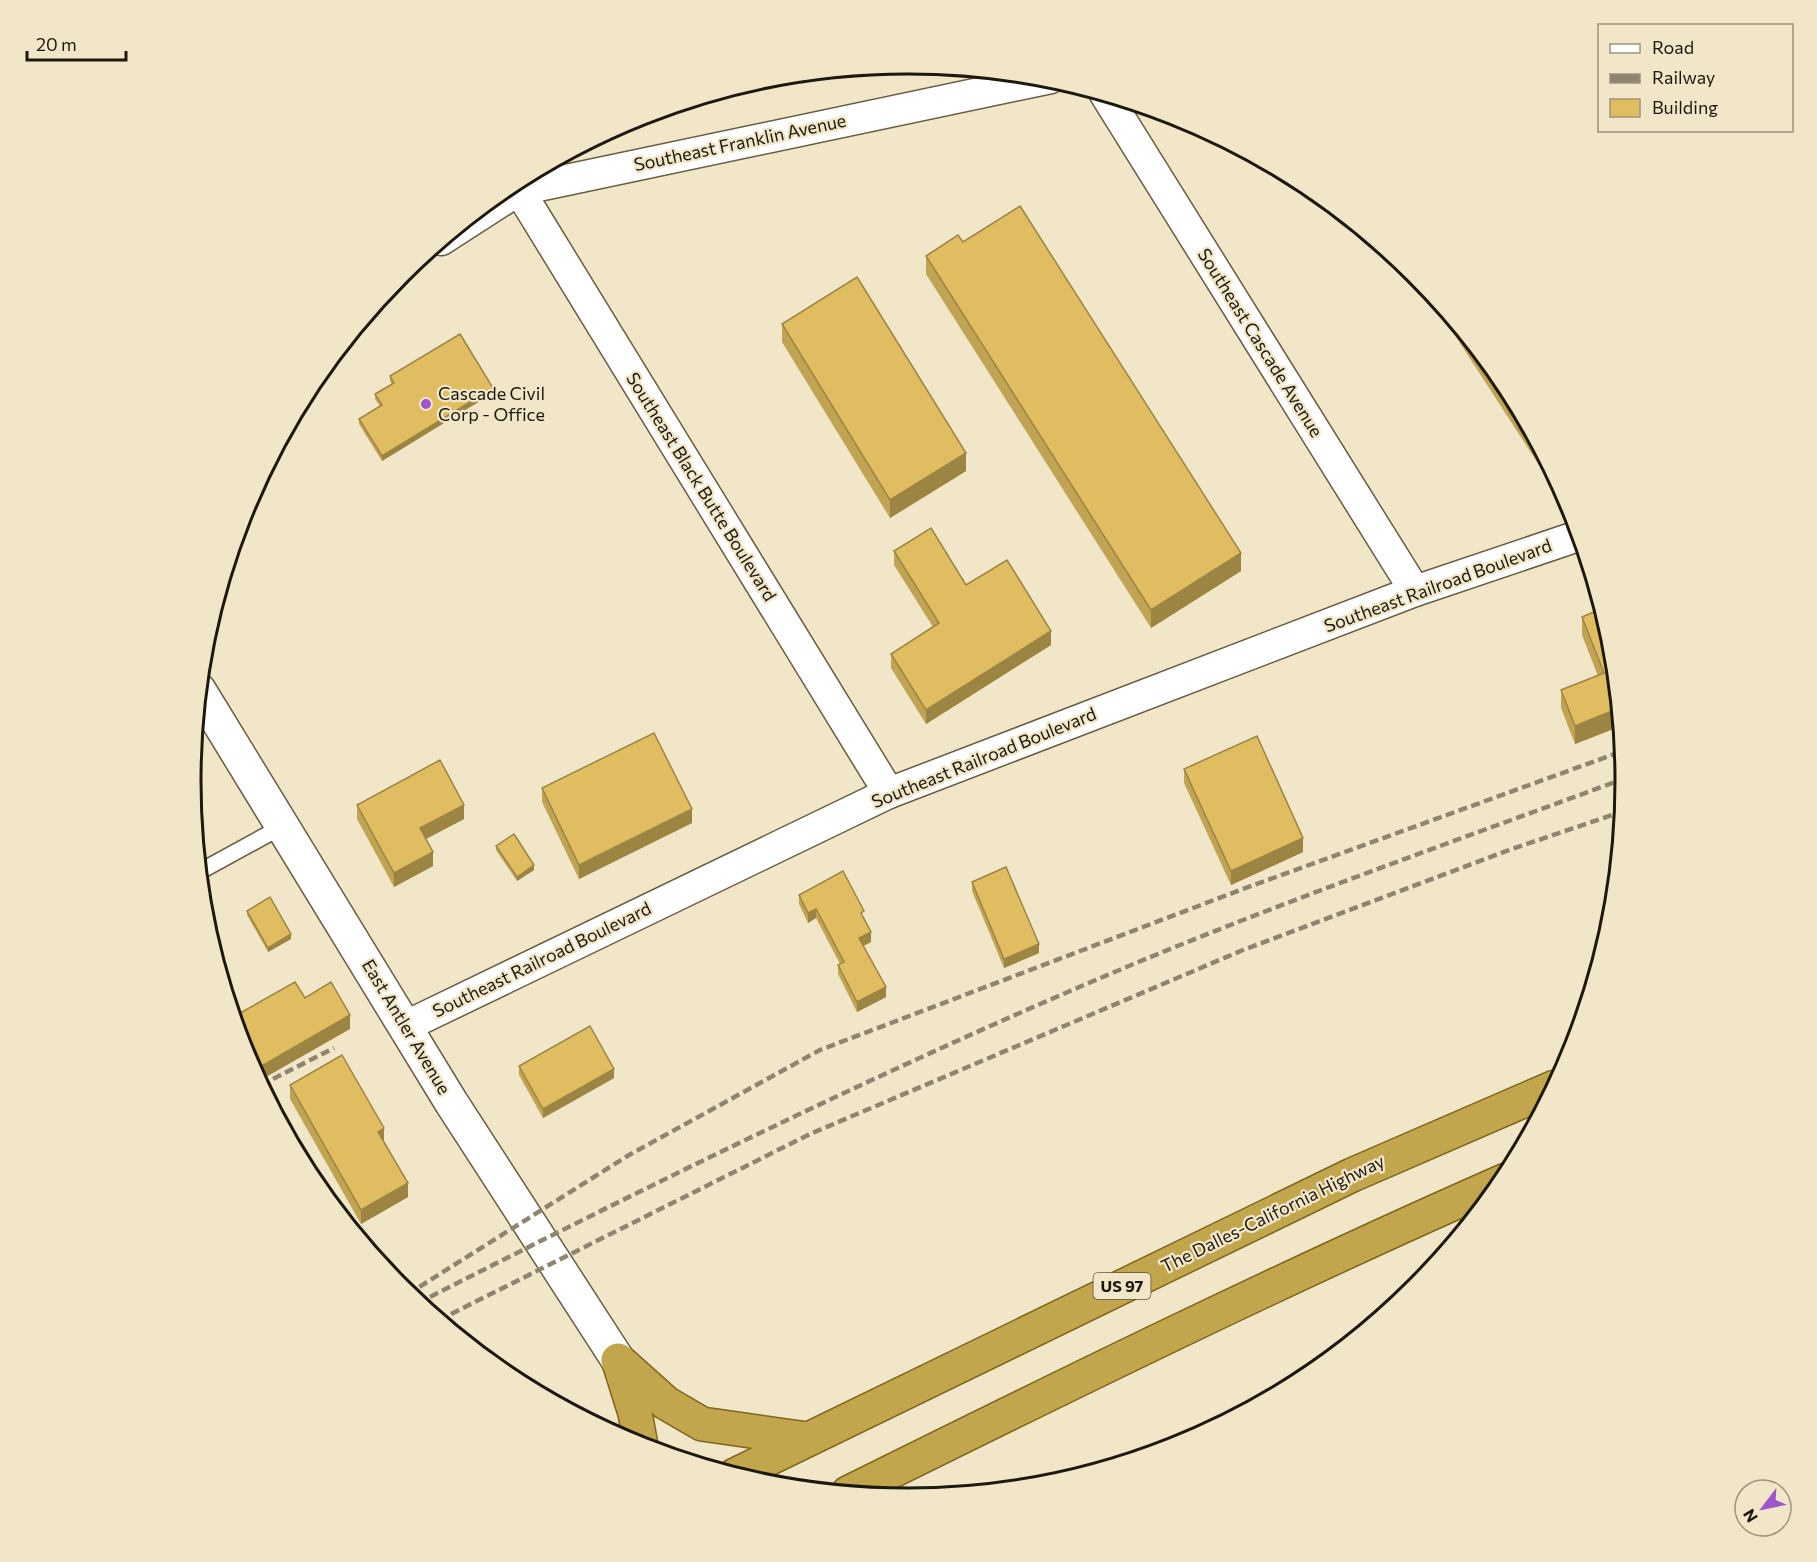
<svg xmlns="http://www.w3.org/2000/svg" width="1817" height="1562" font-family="Commissioner,sans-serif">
  <rect width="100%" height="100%" fill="#f2e6c9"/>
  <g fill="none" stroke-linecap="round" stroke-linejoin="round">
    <defs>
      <path id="service" d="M199,872L283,826"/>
      <g id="minor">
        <path d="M1105,94L1415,591"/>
        <path d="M514,182L889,793"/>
        <path d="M441,240L519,190L1051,78"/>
        <path d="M406,1026L889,793L1415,591L1581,535"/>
      </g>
      <path id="tertiary" d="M199,690L451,1102L618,1360"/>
      <g id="trunk">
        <path d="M618,1360L666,1403L702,1424L807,1439"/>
        <path d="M619,1362L635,1413L641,1446"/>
        <path d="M735,1475L1352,1175L1555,1087"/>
        <path d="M848,1493C1066,1385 1283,1278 1506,1180"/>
      </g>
    </defs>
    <!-- service casing -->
    <use href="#service" stroke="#685d43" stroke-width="18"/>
    <!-- minor casing -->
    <use href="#minor" stroke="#685d43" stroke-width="33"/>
    <!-- tertiary casing -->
    <use href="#tertiary" stroke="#685d43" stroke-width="36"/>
    <!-- trunk casing -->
    <use href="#trunk" stroke="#7e661b" stroke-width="36"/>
    <!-- service -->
    <use href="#service" stroke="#fff" stroke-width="15"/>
    <!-- minor -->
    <use href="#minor" stroke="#fff" stroke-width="30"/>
    <!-- tertiary -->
    <use href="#tertiary" stroke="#fff" stroke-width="33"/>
    <!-- trunk -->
    <use href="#trunk" stroke="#c2a64e" stroke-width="33"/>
    <!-- rail -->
    <g stroke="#8e8571" stroke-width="4.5" stroke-dasharray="9 4.5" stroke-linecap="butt">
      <path d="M261,1085L334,1048"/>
      <path d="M408,1294L629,1155L820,1050L1243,889L1623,751"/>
      <path d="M418,1303C650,1185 884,1069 1124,968C1289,899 1458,840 1626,778"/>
      <path d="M439,1320L810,1134L1243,950L1509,850L1624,811"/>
    </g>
  </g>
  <!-- wall -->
  <g fill="#c0a353">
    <path d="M963,242L1241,571L1151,628L926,274V256Z"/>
    <path d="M1423,282L1506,382L1563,489L1557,493L1423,286Z"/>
    <path d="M782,324L966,471L890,518L782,342Z"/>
    <path d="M390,376L493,393L382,461L359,424V419L380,406L375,399V394L392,384L390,381Z"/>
    <path d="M894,551L966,585L1051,645L926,724L891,668V654L933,627L894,565Z"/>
    <path d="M1603,608L1621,726L1575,744L1561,708V690L1598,676L1582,635V617Z"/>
    <path d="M1184,769L1303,852L1231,885L1184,783Z"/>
    <path d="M542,788L692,823L579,879L542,802Z"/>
    <path d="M357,805L464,819L426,839L433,866L394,887L357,819Z"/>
    <path d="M496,846L534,870L517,881L496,850Z"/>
    <path d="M972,882L1039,953L1004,968L972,891Z"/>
    <path d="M799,895L864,918L871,942L863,946L886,997L857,1012L838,974V965L840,964L816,918L808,923L799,904Z"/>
    <path d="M247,911L291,939L268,952L247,915Z"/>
    <path d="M519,1066L614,1078L543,1118L519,1075Z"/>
    <path d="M290,1085L384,1141L408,1197L361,1224L290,1099Z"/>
  </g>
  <!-- shaded-wall -->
  <g fill="#9c8443">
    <path d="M493,388V393L382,461V456Z"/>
    <path d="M966,453V471L890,518V500Z"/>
    <path d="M1557,478L1563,489L1557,493Z"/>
    <path d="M1241,553V571L1151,628V610Z"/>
    <path d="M1051,631V645L926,724V710Z"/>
    <path d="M1619,708L1621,726L1575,744V726Z"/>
    <path d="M464,805V819L420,842V828Z"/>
    <path d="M692,809V823L579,879V865Z"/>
    <path d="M1303,838V852L1231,885V871Z"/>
    <path d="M433,852V866L394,887V873Z"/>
    <path d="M534,865V870L517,881V877Z"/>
    <path d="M816,909V918L808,923V913Z"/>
    <path d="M871,932V942L859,948V938Z"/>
    <path d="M291,934V939L268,952V948Z"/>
    <path d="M1039,944V953L1004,968V959Z"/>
    <path d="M886,987V997L857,1012V1002Z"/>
    <path d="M350,1015V1029L259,1081L253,1071Z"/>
    <path d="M614,1069V1078L543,1118V1109Z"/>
    <path d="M384,1128V1142L378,1132Z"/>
    <path d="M408,1183V1197L361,1224V1210Z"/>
  </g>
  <!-- building -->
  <g fill="#dfbd60" stroke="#9c8443" stroke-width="1.5">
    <path d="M1020,206L1241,553L1151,610L926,256L958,235L963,242Z"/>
    <path d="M857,277L966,453L890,500L782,324Z"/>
    <path d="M460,334L493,388L382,456L359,419L382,405L375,394L394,383L390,376Z"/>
    <path d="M1466,334L1506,382L1547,460Z"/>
    <path d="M931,528L966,585L1007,560L1051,631L926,710L891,654L939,623L894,551Z"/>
    <path d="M1603,608L1613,641L1619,708L1575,726L1561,690L1604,673L1582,617Z"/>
    <path d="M654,733L692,809L579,865L542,788Z"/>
    <path d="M1257,736L1303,838L1231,871L1184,769Z"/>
    <path d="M440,760L464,805L420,828L433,852L394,873L357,805Z"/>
    <path d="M514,834L534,865L517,877L496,846Z"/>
    <path d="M1006,867L1039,944L1004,959L972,882Z"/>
    <path d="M843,871L864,911L861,913L871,932L859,938L886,987L857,1002L838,965L844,962L816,909L808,913L799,895Z"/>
    <path d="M270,897L291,934L268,948L247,911Z"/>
    <path d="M295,982L305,998L331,982L350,1015L253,1071L245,1055L233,1017Z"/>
    <path d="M590,1026L614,1069L543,1109L519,1066Z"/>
    <path d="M342,1055L384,1128L378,1132L408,1183L361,1210L290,1085Z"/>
  </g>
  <!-- markers -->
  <circle fill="#9e56ca" stroke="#f2e6c9" stroke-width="2" cx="426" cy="404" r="6"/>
  <g text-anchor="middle" stroke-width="4.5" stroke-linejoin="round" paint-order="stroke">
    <!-- shield labels -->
    <rect fill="#f2e6c9" stroke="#5d5646" stroke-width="1.5" x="1093.5" y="1273" width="57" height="26" rx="4.5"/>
    <g font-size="16" font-weight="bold" fill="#1d190e">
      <text x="1122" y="1292">US 97</text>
    </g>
    <!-- street labels -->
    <g font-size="18" fill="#1d190e" stroke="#f2e6c9">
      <text transform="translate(740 143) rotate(-12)" y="6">Southeast Franklin Avenue</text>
      <text transform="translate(1260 343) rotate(58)" y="6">Southeast Cascade Avenue</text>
      <text transform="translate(701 487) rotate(58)" y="6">Southeast Black Butte Boulevard</text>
      <text transform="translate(1438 586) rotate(-20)" y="6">Southeast Railroad Boulevard</text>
      <text transform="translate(984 758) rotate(-22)" y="6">Southeast Railroad Boulevard</text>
      <text transform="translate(542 960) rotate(-26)" y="6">Southeast Railroad Boulevard</text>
      <text transform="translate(406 1027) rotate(59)" y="6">East Antler Avenue</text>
      <text transform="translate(1273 1214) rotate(-26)" y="6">The Dalles-California Highway</text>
    </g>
    <!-- poi labels -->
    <g font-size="18" fill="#1d190e" stroke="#f2e6c9" text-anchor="start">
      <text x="438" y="400">Cascade Civil<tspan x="438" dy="21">Corp - Office</tspan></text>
    </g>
  </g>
  <!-- crop -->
  <path d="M0 0H1817V1562H0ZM201 781a707 707 0 1 1 1414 0a707 707 0 1 1-1414 0Z" fill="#f2e6c9" fill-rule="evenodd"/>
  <path fill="none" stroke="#1d190e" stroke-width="3" d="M201 781a707 707 0 1 1 1414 0a707 707 0 1 1-1414 0Z"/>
  <!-- legend -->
  <rect x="1598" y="24" width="195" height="108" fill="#f2e6c9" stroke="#9d947e" stroke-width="1.5"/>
  <rect x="1610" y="44" width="30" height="9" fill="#ffffff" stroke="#9d947e" stroke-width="1.5"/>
  <text x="1652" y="54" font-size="18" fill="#1d190e">Road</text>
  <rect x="1610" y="74" width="30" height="9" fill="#8e8571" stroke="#9d947e" stroke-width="1.5"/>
  <text x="1652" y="84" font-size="18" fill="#1d190e">Railway</text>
  <rect x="1610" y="99" width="30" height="18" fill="#dfbd60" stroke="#9d947e" stroke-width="1.5"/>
  <text x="1652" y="114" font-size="18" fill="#1d190e">Building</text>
  <!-- north arrow -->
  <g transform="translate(1763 1508) rotate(238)"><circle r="28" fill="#f2e6c9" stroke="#9d947e" stroke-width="1.5"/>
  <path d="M0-4.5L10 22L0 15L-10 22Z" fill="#9e56ca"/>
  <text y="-9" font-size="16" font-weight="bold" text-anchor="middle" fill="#1d190e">N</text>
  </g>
  <!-- scale -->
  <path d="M27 51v9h99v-9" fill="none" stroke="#1d190e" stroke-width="3"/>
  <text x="36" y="51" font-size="18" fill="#1d190e" stroke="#f2e6c9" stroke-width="4.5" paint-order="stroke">20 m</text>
</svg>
